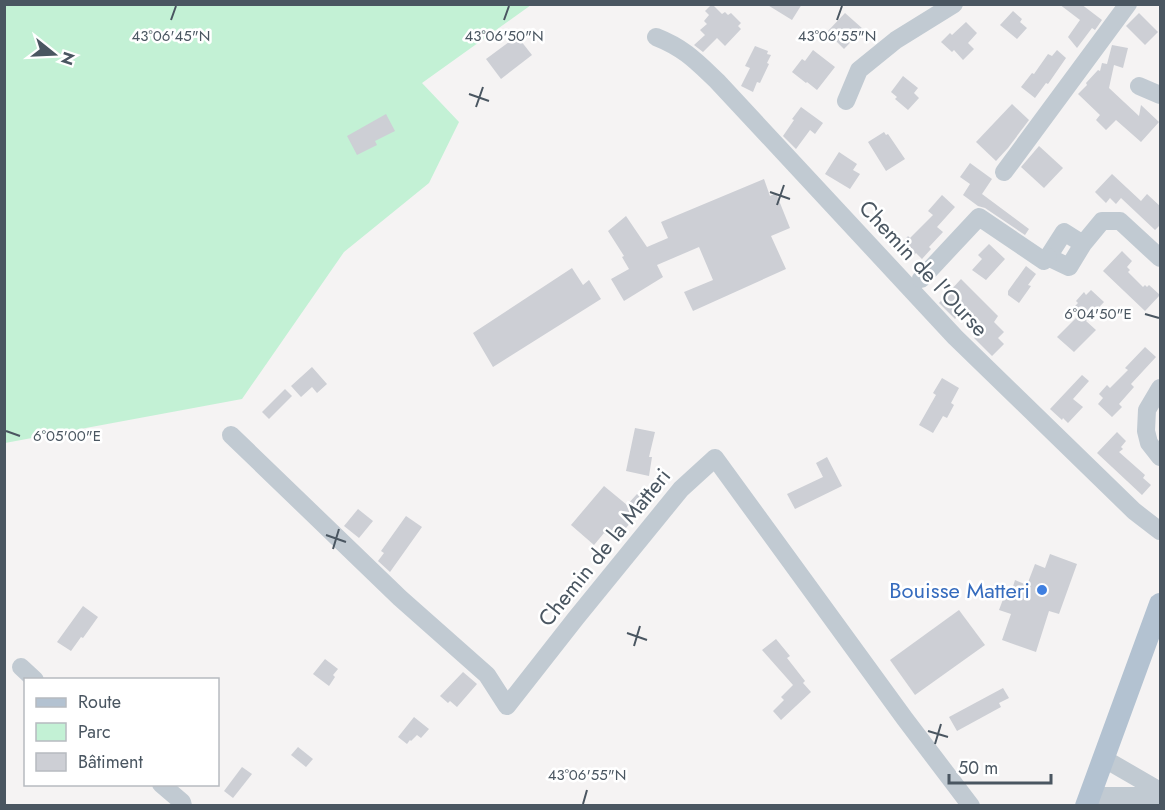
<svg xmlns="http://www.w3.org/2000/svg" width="1165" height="810" font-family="Jost,sans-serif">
  <rect width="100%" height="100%" fill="#f5f3f3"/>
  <!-- green -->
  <path fill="#c3f1d5" d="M5,5H531L422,83L459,122L429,183L344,252L242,399L5,443Z"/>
  <!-- building -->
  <g fill="#cdcfd5">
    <path d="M712,4L722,14L725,12L728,15L731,13L741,23L738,26L741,29L725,46L717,38L703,52L694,45L705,35L700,30L707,24L704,21L709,15L705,11Z"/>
    <path d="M766,4H802L792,20Z"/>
    <path d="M1059,4H1081L1102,20L1095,30L1092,28L1077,48L1068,37L1080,20Z"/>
    <path d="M1013,11L1022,19L1020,22L1027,28L1017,39L1000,25Z"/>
    <path d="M845,13L863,29L844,49L827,32Z"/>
    <path d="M1139,13L1158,32L1145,45L1126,26Z"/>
    <path d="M966,22L977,33L968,43L974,49L963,60L954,50L952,52L941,42L950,33L952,35Z"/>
    <path d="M517,36L532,55L501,79L486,59Z"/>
    <path d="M1112,45L1128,48L1123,68L1114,65L1109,88L1139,116L1141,105L1159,122L1141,142L1116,120L1106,130L1096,120L1100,115L1078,94L1087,85L1086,83L1098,70L1100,71L1102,63L1107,64Z"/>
    <path d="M755,46L768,51L767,54L771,55L767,63L769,64L760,83L757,82L753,92L741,86L750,68L745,66Z"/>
    <path d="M813,50L835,67L817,90L807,82L806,83L792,72L802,59L805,61Z"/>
    <path d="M1057,50L1066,58L1048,84L1046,83L1035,98L1021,87L1032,73L1034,74L1048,54L1052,56Z"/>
    <path d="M903,76L918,88L914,93L919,98L908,110L895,99L897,97L891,92Z"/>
    <path d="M1012,104L1029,120L1008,148L996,161L976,142Z"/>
    <path d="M801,107L823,123L815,134L810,130L796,149L783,136L794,120L792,119Z"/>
    <path d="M386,114L395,131L375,141L377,145L357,155L347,136Z"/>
    <path d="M884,132L886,135L888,134L905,159L886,171L868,142Z"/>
    <path d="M1039,146L1063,168L1044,188L1021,167Z"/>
    <path d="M839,152L857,164L853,170L860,174L850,189L825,174Z"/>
    <path d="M970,163L992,179L982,194L1029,229L1025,235L985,208L978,206L963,195L970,184L960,177Z"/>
    <path d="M1112,174L1141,201L1147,194L1161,207V224L1155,230L1121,198L1116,204L1110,198L1106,203L1095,192Z"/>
    <path d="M764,179L770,196L776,193L790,228L771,236L786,269L693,311L684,292L713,280L699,247L657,265L663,277L624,301L611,279L629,269L622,257L624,256L608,231L626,216L647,247L668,238L661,222Z"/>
    <path d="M942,195L955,207L937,227L943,232L929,247L931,249L922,259L916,253L908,261L896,250L908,236L910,238L933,215L928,211Z"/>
    <path d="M989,244L1005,259L986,280L972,270L982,259L978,255Z"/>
    <path d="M1122,251L1132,261L1127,267L1130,270L1128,272L1143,287L1145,285L1147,287L1149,285L1160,295L1145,311L1103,271Z"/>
    <path d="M1026,266L1036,274L1028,285L1031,286L1019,303L1008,295V291Z"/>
    <path d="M572,268L583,285L589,280L601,299L493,367L473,333Z"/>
    <path d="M961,279L998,316L994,322L1004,332L998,338L1004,344L992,356L974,338L982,329L978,325L981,322L965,308L955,319L939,303Z"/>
    <path d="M1091,290L1104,302L1086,321L1096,330L1074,352L1057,337L1079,315L1072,309L1078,303L1076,301L1084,292L1086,295Z"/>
    <path d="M1145,347L1156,357L1131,384L1134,387L1119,404L1122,407L1112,417L1098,404L1103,398L1099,394L1107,385L1110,388L1128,370L1125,368Z"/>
    <path d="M312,367L327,384L317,393L312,387L301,397L291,386Z"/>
    <path d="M1082,375L1089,381L1073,399L1083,407L1068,423L1063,418L1062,420L1050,409Z"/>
    <path d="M942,378L959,388L951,403L954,405L947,418L943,416L933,433L919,425L936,395L933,393Z"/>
    <path d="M285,389L292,396L269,419L262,412Z"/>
    <path d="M635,428L655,432L649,457H652L649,476L626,471Z"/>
    <path d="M1117,432L1126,441L1121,447L1123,449L1119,452L1145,475L1143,478L1151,485L1142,495L1097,453Z"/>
    <path d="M827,457L842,486L795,509L787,494L823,477L816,463Z"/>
    <path d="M604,486L627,505L637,494L647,503L615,541L604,533L594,545L571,525Z"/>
    <path d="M358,509L373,521L359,538L344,526Z"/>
    <path d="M406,516L422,527L390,572L378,561L384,553L381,551Z"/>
    <path d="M1050,554L1077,564L1059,614L1049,611L1036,652L1002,640L1011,614L999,610L1005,594L1010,596L1015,580L1027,585L1035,564L1045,568Z"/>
    <path d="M83,606L98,617L83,638L81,637L71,651L57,642Z"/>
    <path d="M959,610L985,645L915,695L890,660Z"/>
    <path d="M776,639L790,656L787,658L805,681L803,683L811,692L781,720L773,711L784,700L781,697L793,685L762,650Z"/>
    <path d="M325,659L338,669L333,675L335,677L329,686L313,674Z"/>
    <path d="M463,672L477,684L457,707L450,701L448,703L440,696Z"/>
    <path d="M1003,688L1009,698L999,703L1001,707L957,731L949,717Z"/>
    <path d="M414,717L429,729L421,738L417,735L411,741L410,740L407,744L398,737Z"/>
    <path d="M298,747L313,759L306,767L291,755Z"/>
    <path d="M242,767L252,774L233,798L224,791Z"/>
  </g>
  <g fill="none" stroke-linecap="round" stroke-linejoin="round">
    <!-- minor -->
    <g stroke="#c1cad2" stroke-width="18">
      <path d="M656,37C684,48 696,61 717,81L955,337L1134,511L1160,531"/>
      <path d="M1139,86L1160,95"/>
      <path d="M846,101L859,70L896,40L954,4"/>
      <path d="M1004,172L1128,4"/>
      <path d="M1083,244L1064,232L1048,257L1069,267L1083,244L1102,221H1120L1160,258"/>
      <path d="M921,279L979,217L1044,261L1048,257"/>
      <path d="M1160,388L1147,410L1146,431L1149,443L1160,457"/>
      <path d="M231,435L400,598L487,675L507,706L576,618L681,489L715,458L905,719L971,806"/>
      <path d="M21,667L35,680"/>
      <path d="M1103,758L1160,791"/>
      <path d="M161,784L182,802L183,806"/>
      <path d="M1089,796H1160"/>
    </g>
    <!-- major -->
    <path stroke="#b3c2d1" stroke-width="22" d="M1086,806L1160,604"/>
  </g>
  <!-- ticks -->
  <path fill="none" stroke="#4a5661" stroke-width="2" d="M171,20L176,6M504,20L509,6M837,20L842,6M469,94L489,101M476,107L483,87M770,192L790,199M777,205L784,185M1145,314L1159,318M6,431L20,436M326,535L346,542M333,549L339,529M627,633L647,640M634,646L640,626M928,731L948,737M935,744L941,724M583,804L587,790"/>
  <!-- markers -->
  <circle fill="#3f7fe0" stroke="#fff" stroke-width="2" cx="1042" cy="590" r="6"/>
  <g text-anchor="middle" stroke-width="5" stroke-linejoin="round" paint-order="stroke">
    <!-- street labels -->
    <g font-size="22" fill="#4a5661" stroke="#fff">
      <text transform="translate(924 268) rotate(47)" y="8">Chemin de l'Ourse</text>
      <text transform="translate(604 547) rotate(-51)" y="8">Chemin de la Matteri</text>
    </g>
    <!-- shop labels -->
    <g font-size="22" fill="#366cbe" stroke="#fff" text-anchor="end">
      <text x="1030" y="598">Bouisse Matteri</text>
    </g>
  </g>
  <g font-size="15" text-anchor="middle" fill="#4a5661" stroke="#fff" stroke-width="5" stroke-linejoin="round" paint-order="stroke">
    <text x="171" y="41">43°06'45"N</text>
    <text x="504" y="41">43°06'50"N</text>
    <text x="837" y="41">43°06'55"N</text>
    <text x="1098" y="319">6°04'50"E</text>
    <text x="67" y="441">6°05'00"E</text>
    <text x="587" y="780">43°06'55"N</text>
  </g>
  <!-- border -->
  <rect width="1165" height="810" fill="none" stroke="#4a5661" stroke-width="12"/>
  <!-- legend -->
  <rect x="24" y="678" width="195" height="108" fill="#ffffff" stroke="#b7bbc0" stroke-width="1.5"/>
  <rect x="36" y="698" width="30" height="9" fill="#b3c2d1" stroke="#b7bbc0" stroke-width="1.5"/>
  <text x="78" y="708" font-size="18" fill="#4a5661">Route</text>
  <rect x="36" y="723" width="30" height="18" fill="#c3f1d5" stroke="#b7bbc0" stroke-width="1.5"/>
  <text x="78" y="738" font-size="18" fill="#4a5661">Parc</text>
  <rect x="36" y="753" width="30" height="18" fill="#cdcfd5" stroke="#b7bbc0" stroke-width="1.5"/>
  <text x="78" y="768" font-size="18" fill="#4a5661">Bâtiment</text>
  <!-- north arrow -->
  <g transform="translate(54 54) rotate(108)" stroke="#ffffff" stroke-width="4.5" paint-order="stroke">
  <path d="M0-4.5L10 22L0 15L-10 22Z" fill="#4a5661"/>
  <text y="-9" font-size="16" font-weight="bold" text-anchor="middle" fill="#4a5661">N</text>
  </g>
  <!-- scale -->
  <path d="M949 774v9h102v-9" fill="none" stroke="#4a5661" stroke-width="3"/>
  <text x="958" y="774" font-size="18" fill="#4a5661" stroke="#ffffff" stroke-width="4.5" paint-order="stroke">50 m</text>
</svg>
